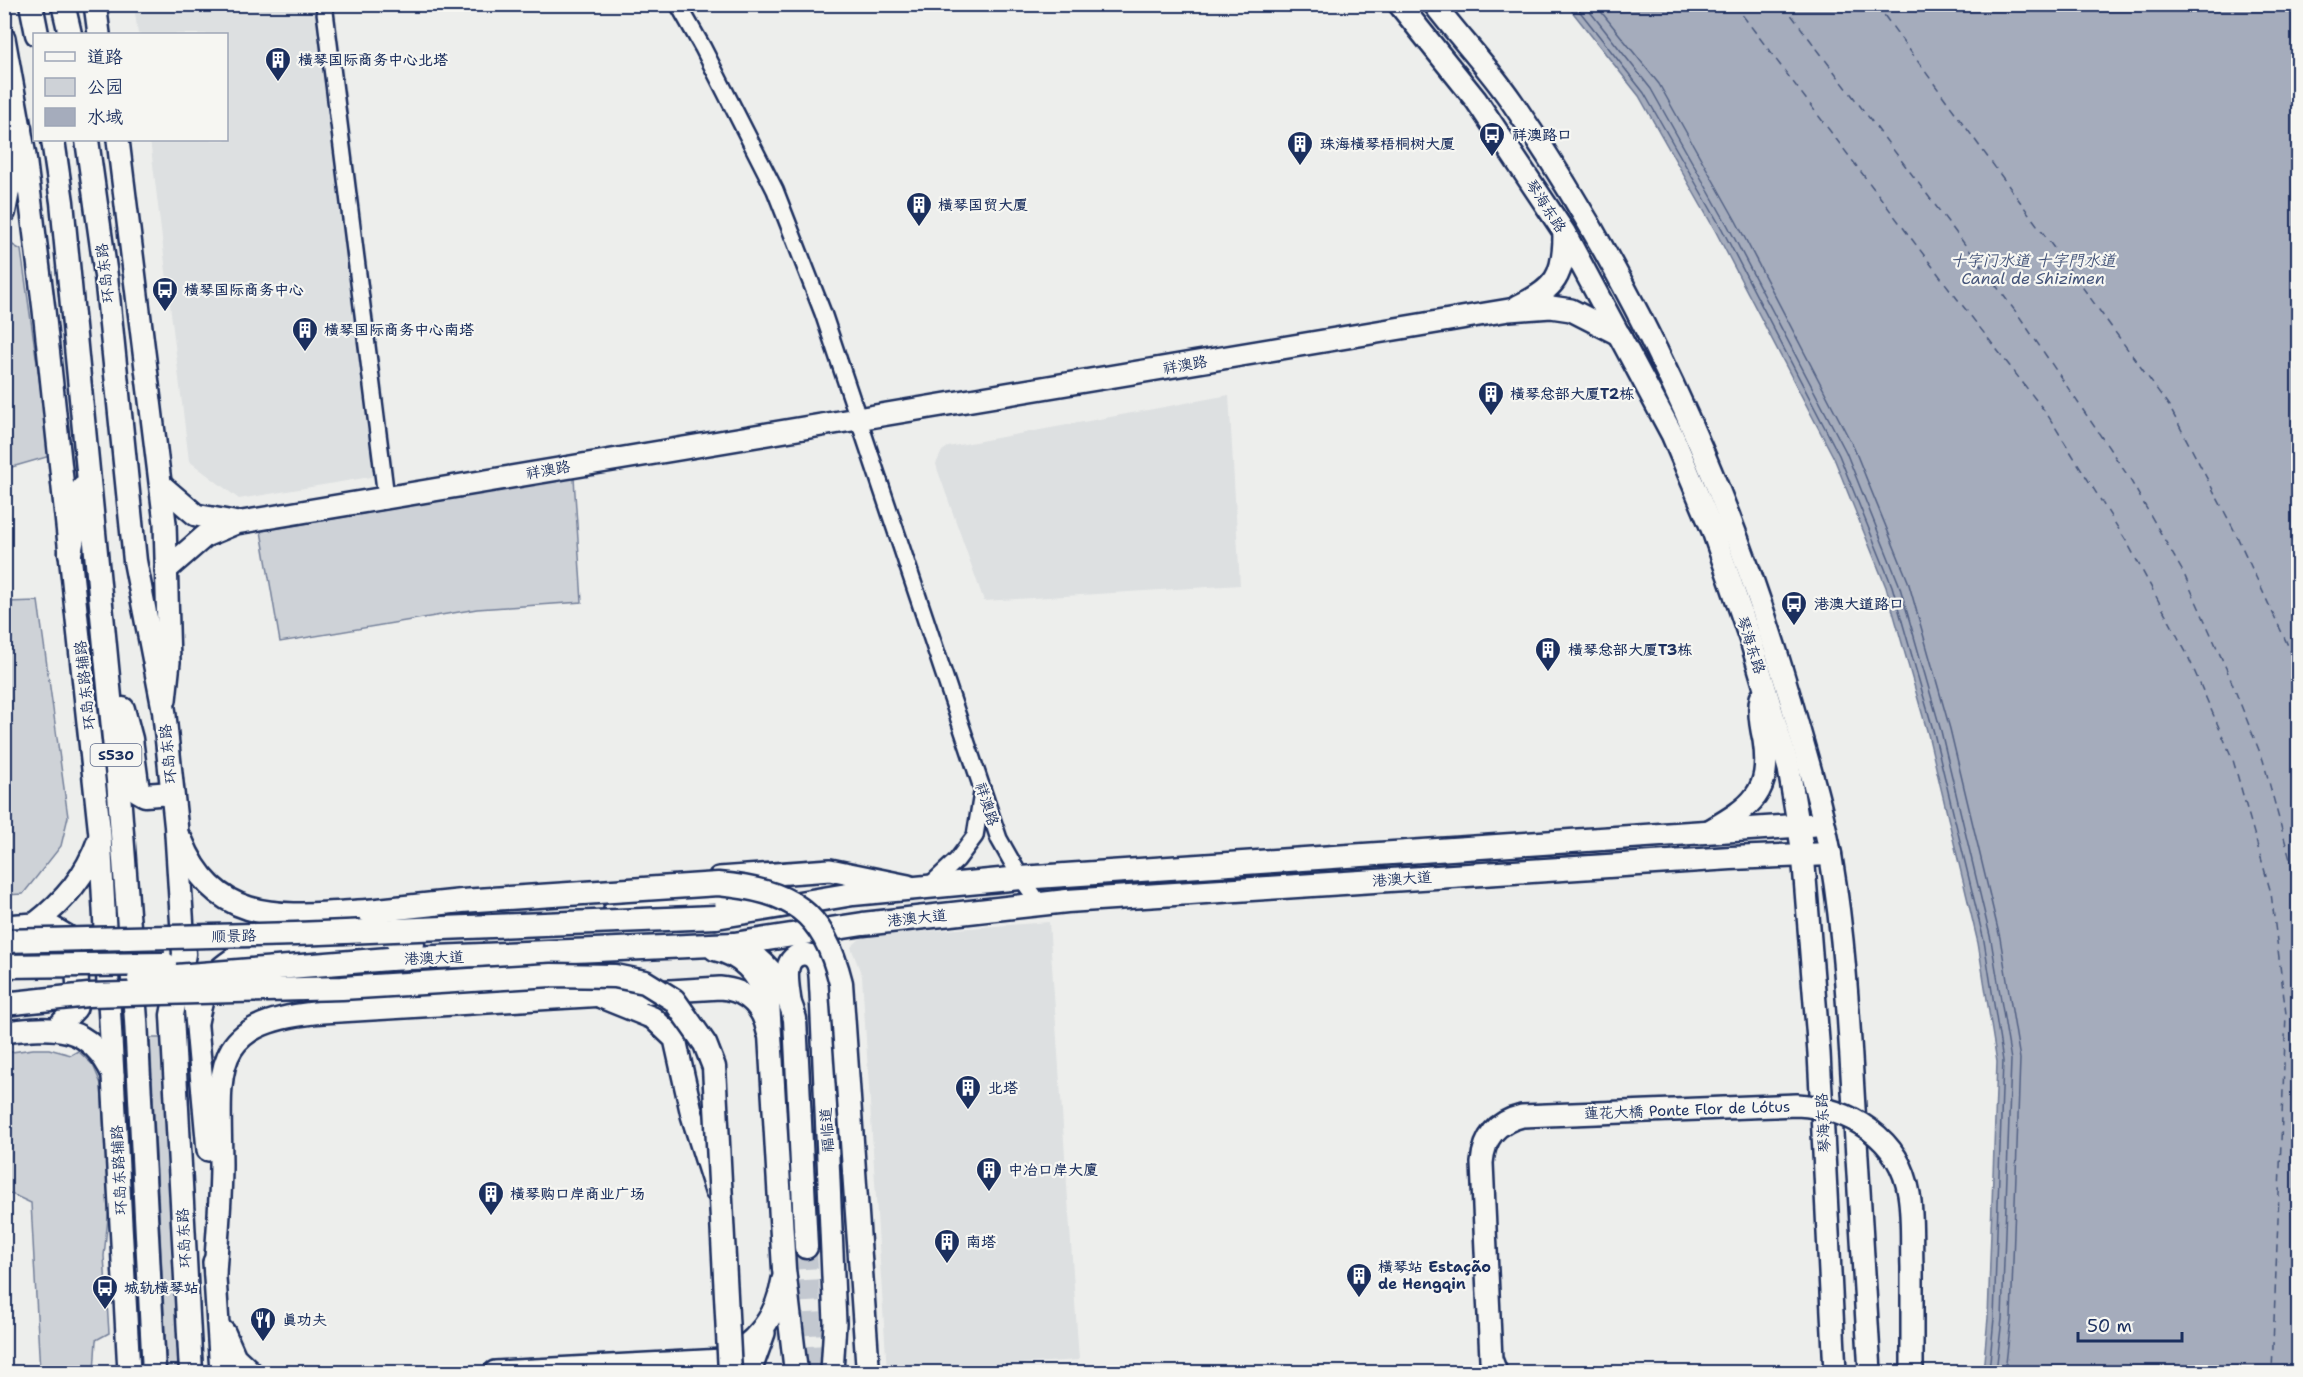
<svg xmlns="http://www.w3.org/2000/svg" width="2303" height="1377" font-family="'Shantell Sans','LXGW WenKai TC',sans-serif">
  <rect width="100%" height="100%" fill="#edeeec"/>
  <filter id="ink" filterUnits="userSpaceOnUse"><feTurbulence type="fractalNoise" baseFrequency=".0167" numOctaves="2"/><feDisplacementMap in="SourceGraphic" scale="12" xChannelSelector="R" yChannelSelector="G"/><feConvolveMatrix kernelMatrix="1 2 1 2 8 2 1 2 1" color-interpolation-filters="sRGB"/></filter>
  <g filter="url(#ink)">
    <!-- built -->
    <g fill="#dde0e1">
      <path d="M169,5H335L394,473L239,499L189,461L150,140H226V34H138L135,13Z"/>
      <path d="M1229,395L1240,585L984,601L938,471L936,464L942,451L948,447Z"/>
      <path d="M1049,922L1079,1360L887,1372L862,976L851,947L863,936Z"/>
    </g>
    <!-- green -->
    <g fill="#ced2d7" stroke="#74809a" stroke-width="1.5">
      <path d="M11,244L21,250L50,456L5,469L4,273Z"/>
      <path d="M574,478L582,602L477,609L280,642L261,531Z"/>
      <path d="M38,601L68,817L61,846L23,894L5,895V602Z"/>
      <path d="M150,1038H163L179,1372H167Z"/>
      <path d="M33,1049H49L71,1055L78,1051L93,1065L101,1084L109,1208L104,1256L109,1333L96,1340L94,1372H40L31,1203L5,1191V1053Z"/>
    </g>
    <!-- water -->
    <path fill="#a5acbc" stroke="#6e7a96" stroke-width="1.5" d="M1567,5H2298V1372H1983L1988,1318L1997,1062L1978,943L1928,734L1886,587L1834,458L1716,232L1639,96Z"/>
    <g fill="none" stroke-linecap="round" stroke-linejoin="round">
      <!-- shore -->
      <g stroke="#526184" stroke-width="1.5">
        <path d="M1574,4L1644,93L1722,229L1839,455L1892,586L1934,733L1984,941L2003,1061L1994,1318L1989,1372"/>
        <path d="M1584,4L1651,89L1728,226L1846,452L1899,584L1941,731L1991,940L2011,1060L2002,1319L1996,1372"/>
        <path d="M1595,4L1659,84L1736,221L1854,448L1908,581L1950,729L2000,938L2020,1059L2011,1319L2005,1372"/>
      </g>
      <!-- ferry -->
      <g stroke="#44547a" stroke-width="1.5" stroke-dasharray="8 6" stroke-linecap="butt">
        <path d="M1734,4L1945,283L2047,414L2128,544L2187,654L2233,760L2271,893L2286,1014L2272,1372"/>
        <path d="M1783,4L2019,316L2128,476L2183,572L2226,668L2263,760L2295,878L2298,900"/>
        <path d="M1876,4L2169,406L2234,530L2298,667"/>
      </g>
      <!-- primary-tunnel -->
      <path stroke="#c3c8d0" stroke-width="22" stroke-dasharray="22 11" stroke-linecap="butt" d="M806,1247L813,1372"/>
      <defs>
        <g id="street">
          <path d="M324,4L386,497"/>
          <path d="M678,4L703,48L775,190L823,313L999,839L1021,878L1040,904"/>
          <path d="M928,887L957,860L975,836L982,793"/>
        </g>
        <g id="secondary">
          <path d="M95,4L99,34"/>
          <path d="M1399,4L1476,100L1564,232L1672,434L1713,531L1752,644L1789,769L1803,853L1819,1053L1835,1372"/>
          <path d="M1434,4C1459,37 1489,68 1512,102C1638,286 1729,487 1791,701C1805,753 1822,805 1831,858C1845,941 1849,1024 1854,1108C1859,1196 1865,1284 1870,1372"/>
          <path d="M4,38L25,156L44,310L100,835L129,1372"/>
          <path d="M118,140L165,523L169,662L165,700"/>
          <path d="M1518,306C1556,289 1564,275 1564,234"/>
          <path d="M161,485L196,515L233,522"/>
          <path d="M166,570L205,536L236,523L1509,310L1551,307L1571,310L1620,335"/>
          <path d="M1709,831C1752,806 1772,793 1764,740C1761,727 1758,711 1761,698"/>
          <path d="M719,878L830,870L908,886"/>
          <path d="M615,910L754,902"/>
          <path d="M35,924C65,900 86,876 99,839"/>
          <path d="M4,926L35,924L50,926L67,936L76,957L78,992L76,1008L58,1027"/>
          <path d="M601,997L653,1018L675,1039L692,1115L716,1191"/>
          <path d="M790,1002C789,991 786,979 788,968C791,952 812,948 818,965C821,973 820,984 821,993L835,1323L832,1372"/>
          <path d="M195,1005L208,1150"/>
          <path d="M4,1032C54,1026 89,1023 113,1075"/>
          <path d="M214,1262L221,1372"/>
          <path d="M215,1274C217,1238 221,1201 221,1164C220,1068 207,1022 323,1012L720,988C747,990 763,1006 768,1032"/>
          <path d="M224,1332L235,1357L251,1372"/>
          <path d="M495,1372L723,1360C757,1343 777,1317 783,1279"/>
          <path d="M750,1372L764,1333"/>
        </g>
        <g id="primary">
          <path d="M31,4L37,34"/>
          <path d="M63,4L70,34"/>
          <path d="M53,140L62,202L118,780L136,1020L154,1372"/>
          <path d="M87,140L106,276L135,561L164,711L176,826L184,954L172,1015L191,1372"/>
          <path d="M4,212L20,128"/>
          <path d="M70,553L83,488"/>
          <path d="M123,709L131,739L138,791L145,795L172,793"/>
          <path d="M181,840C217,930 289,915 368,911"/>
          <path d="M716,917L853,894L1021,878L1823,824"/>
          <path d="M715,949C743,955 759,974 768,1001L784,1269L796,1372"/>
          <path d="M756,957C777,975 788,992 795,1019L806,1247"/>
          <path d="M389,959L734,944L863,924L1067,901L1731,858L1830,854"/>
          <path d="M197,1020C204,983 211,972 244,953L413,944"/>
        </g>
      </defs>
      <!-- street casing -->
      <use href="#street" stroke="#1b2f5e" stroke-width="20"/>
      <!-- secondary casing -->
      <use href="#secondary" stroke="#1b2f5e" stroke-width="26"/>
      <!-- primary casing -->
      <use href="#primary" stroke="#1b2f5e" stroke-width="27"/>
      <!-- street -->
      <use href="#street" stroke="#f6f6f2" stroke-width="15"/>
      <!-- secondary -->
      <use href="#secondary" stroke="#f6f6f2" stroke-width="21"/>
      <!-- primary -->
      <use href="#primary" stroke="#f6f6f2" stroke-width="22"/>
      <defs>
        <path id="secondary-bridge" d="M1496,1372L1491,1359L1482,1163C1484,1137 1497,1122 1522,1116L1797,1105C1850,1108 1900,1138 1909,1194C1913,1218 1911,1243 1912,1267C1912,1302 1912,1337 1912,1372"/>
        <g id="primary-bridge">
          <path d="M368,911L462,901L718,884C791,891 823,910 841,983L868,1372"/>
          <path d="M4,941L296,934L716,917"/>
          <path d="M4,966L165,964"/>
          <path d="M139,979L389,959"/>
          <path d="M4,1004L88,995L342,988L551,975L615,976L645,982L674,1000L705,1044L714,1067L730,1372"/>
        </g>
      </defs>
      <!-- secondary-bridge casing -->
      <use href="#secondary-bridge" stroke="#1b2f5e" stroke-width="26" stroke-linecap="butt"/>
      <!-- primary-bridge casing -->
      <use href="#primary-bridge" stroke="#1b2f5e" stroke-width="27" stroke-linecap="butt"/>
      <!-- secondary-bridge -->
      <use href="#secondary-bridge" stroke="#f6f6f2" stroke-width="21"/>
      <!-- primary-bridge -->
      <use href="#primary-bridge" stroke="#f6f6f2" stroke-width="22"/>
    </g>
  </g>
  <!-- icons -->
  <defs>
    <symbol id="building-pin" viewBox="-11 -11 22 30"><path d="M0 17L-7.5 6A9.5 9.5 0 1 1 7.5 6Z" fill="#1b2f5e" stroke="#f6f6f2"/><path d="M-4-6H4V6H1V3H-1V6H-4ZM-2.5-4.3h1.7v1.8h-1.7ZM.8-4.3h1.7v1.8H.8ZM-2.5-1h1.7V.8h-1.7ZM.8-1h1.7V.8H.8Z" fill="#fff"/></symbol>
    <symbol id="bus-pin" viewBox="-11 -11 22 30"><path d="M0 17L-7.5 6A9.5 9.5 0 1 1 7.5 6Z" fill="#1b2f5e" stroke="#f6f6f2"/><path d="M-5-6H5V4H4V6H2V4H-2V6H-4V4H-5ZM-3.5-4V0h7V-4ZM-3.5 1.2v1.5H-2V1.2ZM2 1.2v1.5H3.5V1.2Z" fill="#fff"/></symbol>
    <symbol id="restaurant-pin" viewBox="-11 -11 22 30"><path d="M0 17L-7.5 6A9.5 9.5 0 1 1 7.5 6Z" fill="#1b2f5e" stroke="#f6f6f2"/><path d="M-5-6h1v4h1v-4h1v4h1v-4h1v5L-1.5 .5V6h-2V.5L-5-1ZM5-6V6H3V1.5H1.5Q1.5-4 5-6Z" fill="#fff"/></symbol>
  </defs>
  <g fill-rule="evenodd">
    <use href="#building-pin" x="263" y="45" width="30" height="40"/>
    <use href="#bus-pin" x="1477" y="120" width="30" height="40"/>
    <use href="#building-pin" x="1285" y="129" width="30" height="40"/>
    <use href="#building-pin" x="904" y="190" width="30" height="40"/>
    <use href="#bus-pin" x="150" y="275" width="30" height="40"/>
    <use href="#building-pin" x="290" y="315" width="30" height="40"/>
    <use href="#building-pin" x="1476" y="379" width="30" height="40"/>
    <use href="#bus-pin" x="1779" y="589" width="30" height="40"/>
    <use href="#building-pin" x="1533" y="635" width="30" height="40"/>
    <use href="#building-pin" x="953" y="1073" width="30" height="40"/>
    <use href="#building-pin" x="974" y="1155" width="30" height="40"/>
    <use href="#building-pin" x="476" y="1179" width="30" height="40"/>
    <use href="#building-pin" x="932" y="1227" width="30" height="40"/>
    <use href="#building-pin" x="1344" y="1261" width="30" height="40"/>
    <use href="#bus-pin" x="90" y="1273" width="30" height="40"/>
    <use href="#restaurant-pin" x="248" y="1305" width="30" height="40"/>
  </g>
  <g text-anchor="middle" stroke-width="4.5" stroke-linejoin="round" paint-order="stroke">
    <!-- shield labels -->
    <rect fill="#f6f6f2" stroke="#5d6b8a" stroke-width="1.5" x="90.5" y="744" width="51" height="22" rx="4.5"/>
    <g font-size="14" font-weight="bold" fill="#1b2f5e">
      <text x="116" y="760">S530</text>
    </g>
    <!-- poi labels -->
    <g font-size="15" font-weight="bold" fill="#1b2f5e" stroke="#f6f6f2" text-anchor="start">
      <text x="298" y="65">横琴国际商务中心北塔</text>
      <text x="1512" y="140">祥澳路口</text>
      <text x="1320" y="149">珠海横琴梧桐树大厦</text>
      <text x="938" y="210">横琴国贸大厦</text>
      <text x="184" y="295">横琴国际商务中心</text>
      <text x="324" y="335">横琴国际商务中心南塔</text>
      <text x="1510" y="399">横琴总部大厦T2栋</text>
      <text x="1814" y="609">港澳大道路口</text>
      <text x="1568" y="655">横琴总部大厦T3栋</text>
      <text x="988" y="1093">北塔</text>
      <text x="1008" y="1175">中冶口岸大廈</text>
      <text x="510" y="1199">横琴购口岸商业广场</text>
      <text x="966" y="1247">南塔</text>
      <text x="1378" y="1272">橫琴站 Estação<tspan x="1378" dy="17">de Hengqin</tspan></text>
      <text x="124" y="1293">城轨横琴站</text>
      <text x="282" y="1325">真功夫</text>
    </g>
    <!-- street labels -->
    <g font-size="15" fill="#1b2f5e" stroke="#f6f6f2">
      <text transform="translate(1546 206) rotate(57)" y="5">琴海东路</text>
      <text transform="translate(105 273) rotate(-97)" y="5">环岛东路</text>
      <text transform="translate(1185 365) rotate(-10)" y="5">祥澳路</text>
      <text transform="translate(548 470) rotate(-10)" y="5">祥澳路</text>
      <text transform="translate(1751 645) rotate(72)" y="5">琴海东路</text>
      <text transform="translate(85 685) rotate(-96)" y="5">环岛东路辅路</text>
      <text transform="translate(168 754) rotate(-96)" y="5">环岛东路</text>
      <text transform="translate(987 804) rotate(72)" y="5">祥澳路</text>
      <text transform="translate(1402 879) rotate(-4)" y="5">港澳大道</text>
      <text transform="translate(917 918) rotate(-6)" y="5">港澳大道</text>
      <text transform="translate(234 936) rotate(-1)" y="5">顺景路</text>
      <text transform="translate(434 958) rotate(-2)" y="5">港澳大道</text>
      <text transform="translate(1687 1110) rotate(-2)" y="5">蓮花大橋 Ponte Flor de Lótus</text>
      <text transform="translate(1823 1123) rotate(-93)" y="5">琴海东路</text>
      <text transform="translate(827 1130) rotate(-93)" y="5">福临道</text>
      <text transform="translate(119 1170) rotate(-93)" y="5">环岛东路辅路</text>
      <text transform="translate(184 1238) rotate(-93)" y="5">环岛东路</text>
    </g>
    <!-- water labels -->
    <g font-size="16" font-style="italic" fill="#44547a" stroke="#f6f6f2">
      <text x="2033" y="266">十字门水道 十字門水道<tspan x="2033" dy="18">Canal de Shizimen</tspan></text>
    </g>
  </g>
  <!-- margin -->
  <rect width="2303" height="1377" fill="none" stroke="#f6f6f2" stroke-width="24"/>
  <rect x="12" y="12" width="2279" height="1353" fill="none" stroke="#1b2f5e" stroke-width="2" filter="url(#ink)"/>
  <!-- legend -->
  <rect x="33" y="33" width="195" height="108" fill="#f6f6f2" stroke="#9ea6b7" stroke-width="1.5"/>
  <rect x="45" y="52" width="30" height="9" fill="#f6f6f2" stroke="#9ea6b7" stroke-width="1.5"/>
  <text x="87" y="63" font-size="18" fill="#1b2f5e">道路</text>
  <rect x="45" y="78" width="30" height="18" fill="#ced2d7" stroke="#9ea6b7" stroke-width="1.5"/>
  <text x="87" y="93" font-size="18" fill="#1b2f5e">公园</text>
  <rect x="45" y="108" width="30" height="18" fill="#a5acbc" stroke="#9ea6b7" stroke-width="1.5"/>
  <text x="87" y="123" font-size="18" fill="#1b2f5e">水域</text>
  <!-- scale -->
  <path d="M2078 1332v9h104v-9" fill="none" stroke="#1b2f5e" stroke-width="3"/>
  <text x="2087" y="1332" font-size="18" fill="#1b2f5e" stroke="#f6f6f2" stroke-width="4.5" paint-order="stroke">50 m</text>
</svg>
